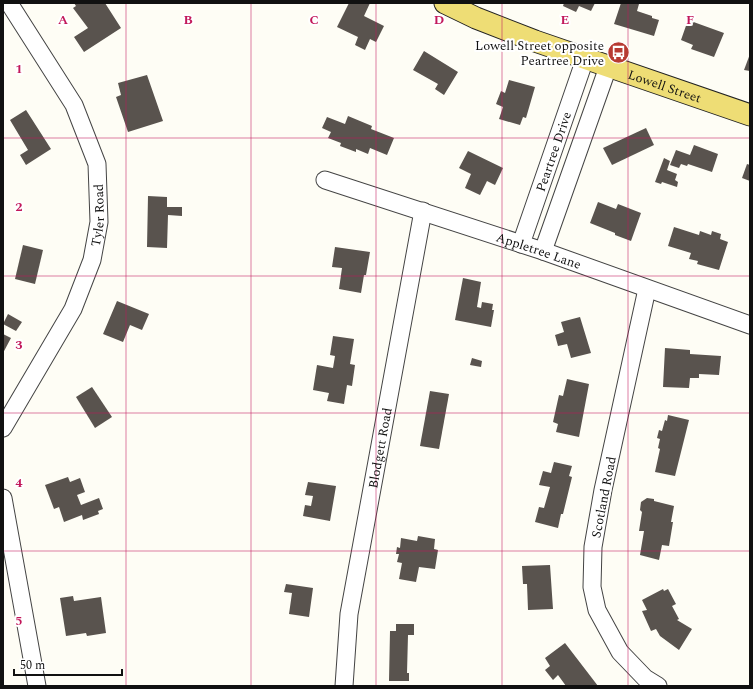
<svg xmlns="http://www.w3.org/2000/svg" width="753" height="689" font-family="Spectral,serif">
  <rect width="100%" height="100%" fill="#fefdf5"/>
  <!-- building -->
  <g fill="#59534e">
    <path d="M74,3H105L121,28L84,52L74,37L88,28L73,8L76,6Z"/>
    <path d="M349,3H370L364,16L384,26L376,42L370,39L365,50L355,45L358,37L337,27Z"/>
    <path d="M564,3H595L591,11L579,6L576,12L563,6Z"/>
    <path d="M621,3L639,4L637,11L652,16V18L659,20L654,36L614,24Z"/>
    <path d="M688,20L724,33L714,57L691,49L693,45L681,40Z"/>
    <path d="M424,51L458,72L444,95L435,89L438,84L413,70Z"/>
    <path d="M750,54V71L744,70Z"/>
    <path d="M147,75L163,121L128,132L116,97L121,95L118,83Z"/>
    <path d="M509,80L535,87L526,118L523,117L520,125L499,119L503,107L496,104L501,91L505,93Z"/>
    <path d="M26,110L51,149L26,165L20,155L28,150L10,120Z"/>
    <path d="M348,116L372,126L371,129L394,138L387,155L370,148L368,154L356,149V152L340,146L341,143L328,138L331,132L322,128L327,117L345,124Z"/>
    <path d="M646,128L654,145L612,165L603,148Z"/>
    <path d="M694,145L718,154L712,172L688,164L687,166L681,164L679,168L670,165L676,150L690,155Z"/>
    <path d="M468,151L503,168L495,185L487,181L480,195L465,188L471,174L459,168Z"/>
    <path d="M664,158L670,161L667,170L677,174L675,180L678,182L677,187L662,182L661,184L655,182Z"/>
    <path d="M747,164L750,165V181L742,178Z"/>
    <path d="M148,196L167,197V207H182V216L168,215L167,248L147,247Z"/>
    <path d="M598,202L616,209L618,204L641,213L631,241L615,235V233L590,223Z"/>
    <path d="M674,227L699,235L700,231L711,235L712,231L721,234L720,239L728,242L719,270L697,264L698,261L689,259L691,253L668,246Z"/>
    <path d="M23,245L43,250L35,284L15,279Z"/>
    <path d="M335,247L370,252L366,275H364L361,293L339,289L342,268L332,267Z"/>
    <path d="M463,278L481,282L477,307L481,308L482,302L493,304L492,310H494L491,327L455,320Z"/>
    <path d="M117,301L149,314L142,330L130,325L123,342L103,334Z"/>
    <path d="M8,314L22,322L16,331L3,324Z"/>
    <path d="M580,317L591,353L571,358L567,344L558,346L555,335L564,332L561,322Z"/>
    <path d="M3,334L11,338L3,353Z"/>
    <path d="M333,336L354,339L350,364L355,365L352,386L347,385L344,404L327,401L329,393L313,390L317,365L333,368L335,356L330,355Z"/>
    <path d="M665,348L690,350V354L721,356L719,375L699,374V378H690L689,388L663,387Z"/>
    <path d="M472,358L482,361L481,367L470,365Z"/>
    <path d="M567,379L589,384L579,437L556,432L558,424L553,422L559,395L563,396Z"/>
    <path d="M92,387L112,417L95,428L76,397Z"/>
    <path d="M430,391L449,394L439,449L420,446Z"/>
    <path d="M668,415L689,420L675,476L655,472L660,449L658,448L660,439L657,438L659,430L662,431L665,420L667,421Z"/>
    <path d="M554,462L572,466L569,476L572,477L563,514H561L558,528L535,522L539,507L544,508L550,487L539,485L543,471L551,473Z"/>
    <path d="M68,477L70,482L80,478L85,492L77,495L81,505L99,498L103,509L98,511L99,514L83,520L82,515L64,522L59,507L54,509L45,485Z"/>
    <path d="M308,482L336,486L330,521L303,516L305,505L311,506L313,496L305,495Z"/>
    <path d="M647,498L654,499V501L674,506L671,522H673L669,546L662,545L659,560L640,555L644,531H639L642,512L640,510L641,502Z"/>
    <path d="M418,536L435,539L434,549L438,550L435,569L419,567L416,582L399,579L402,563L397,562L399,554H396L397,547L400,548L401,538L417,541Z"/>
    <path d="M550,565L553,609L528,610L527,584H523L522,566Z"/>
    <path d="M286,584L313,588L309,617L289,614L292,593L284,592Z"/>
    <path d="M663,589L664,591L668,589L676,604L672,606L679,619L677,620L692,629L679,650L660,636L656,629L651,631L642,611L647,610L642,600Z"/>
    <path d="M73,596L74,601L101,597L106,633L87,636L86,633L66,636L60,598Z"/>
    <path d="M396,624H414V635H408L407,673H409V681H389L390,631H396Z"/>
    <path d="M565,643L598,686H566L558,675L553,680L545,670L550,666L545,658Z"/>
  </g>
  <g fill="none" stroke-linecap="round" stroke-linejoin="round">
    <defs>
      <g id="minor">
        <path id="s1" d="M325,180L543,251L750,325"/>
        <path id="s2" d="M521,244L585,59"/>
        <path d="M543,251L608,67"/>
        <path d="M647,289L603,490L593,547L592,587L597,610L620,652L645,678L658,686"/>
        <path id="s3" d="M3,428L73,309L92,260L99,222L97,164L74,105L9,3"/>
        <path d="M3,498L37,686"/>
        <path id="s4" d="M344,686L349,614L423,211"/>
      </g>
      <g id="major">
        <path id="s5" d="M445,3L476,18L535,41L750,115"/>
      </g>
    </defs>
    <!-- minor casing -->
    <use href="#minor" stroke="#444" stroke-width="19"/>
    <!-- major casing -->
    <use href="#major" stroke="#222" stroke-width="23"/>
    <!-- minor -->
    <use href="#minor" stroke="#fff" stroke-width="17"/>
    <!-- major -->
    <use href="#major" stroke="#eedd75" stroke-width="21"/>
  </g>
  <!-- grid -->
  <path fill="none" stroke="#c2185b" stroke-width="1" stroke-opacity="0.55" d="M126,3V686M251,3V686M376,3V686M502,3V686M628,3V686M3,138H750M3,276H750M3,413H750M3,551H750"/>
  <!-- icons -->
  <defs>
    <symbol id="bus-disc" viewBox="-11 -11 22 22"><circle r="9.5" fill="#b73a32" stroke="#fff"/><path d="M-5-6H5V4H4V6H2V4H-2V6H-4V4H-5ZM-3.5-4V0h7V-4ZM-3.5 1.2v1.5H-2V1.2ZM2 1.2v1.5H3.5V1.2Z" fill="#fff"/></symbol>
  </defs>
  <g fill-rule="evenodd">
    <use href="#bus-disc" x="606" y="40" width="25" height="25"/>
  </g>
  <g text-anchor="middle" stroke-width="4" stroke-linejoin="round" paint-order="stroke">
    <!-- poi labels -->
    <g font-size="13" fill="#111" stroke="#fff" text-anchor="end">
      <text x="604" y="50">Lowell Street opposite<tspan x="604" dy="15">Peartree Drive</tspan></text>
    </g>
    <!-- street labels -->
    <g font-size="13" fill="#111" stroke="#fff">
      <text dy="5" stroke="none"><textPath href="#s5" startOffset="235">Lowell Street</textPath></text>
      <text dy="5" stroke="none"><textPath href="#s2" startOffset="98">Peartree Drive</textPath></text>
      <text dy="5" stroke="none"><textPath href="#s3" startOffset="236">Tyler Road</textPath></text>
      <text dy="5" stroke="none"><textPath href="#s1" startOffset="225">Appletree Lane</textPath></text>
      <text dy="5" stroke="none"><textPath href="#s4" startOffset="241">Blodgett Road</textPath></text>
      <text transform="translate(603 497) rotate(-79)" y="5">Scotland Road</text>
    </g>
  </g>
  <g font-size="13" text-anchor="middle" font-weight="bold" fill="#c2185b" stroke="#fff" stroke-width="4" stroke-linejoin="round" paint-order="stroke">
    <text x="63" y="24">A</text>
    <text x="188" y="24">B</text>
    <text x="314" y="24">C</text>
    <text x="439" y="24">D</text>
    <text x="565" y="24">E</text>
    <text x="690" y="24">F</text>
    <text x="19" y="73">1</text>
    <text x="19" y="211">2</text>
    <text x="19" y="349">3</text>
    <text x="19" y="487">4</text>
    <text x="19" y="625">5</text>
  </g>
  <!-- border -->
  <rect width="753" height="689" fill="none" stroke="#111111" stroke-width="8"/>
  <!-- scale -->
  <path d="M14 669v6h108v-6" fill="none" stroke="#111111" stroke-width="2"/>
  <text x="20" y="669" font-size="12" fill="#111111" stroke="#ffffff" stroke-width="3" paint-order="stroke">50 m</text>
</svg>
